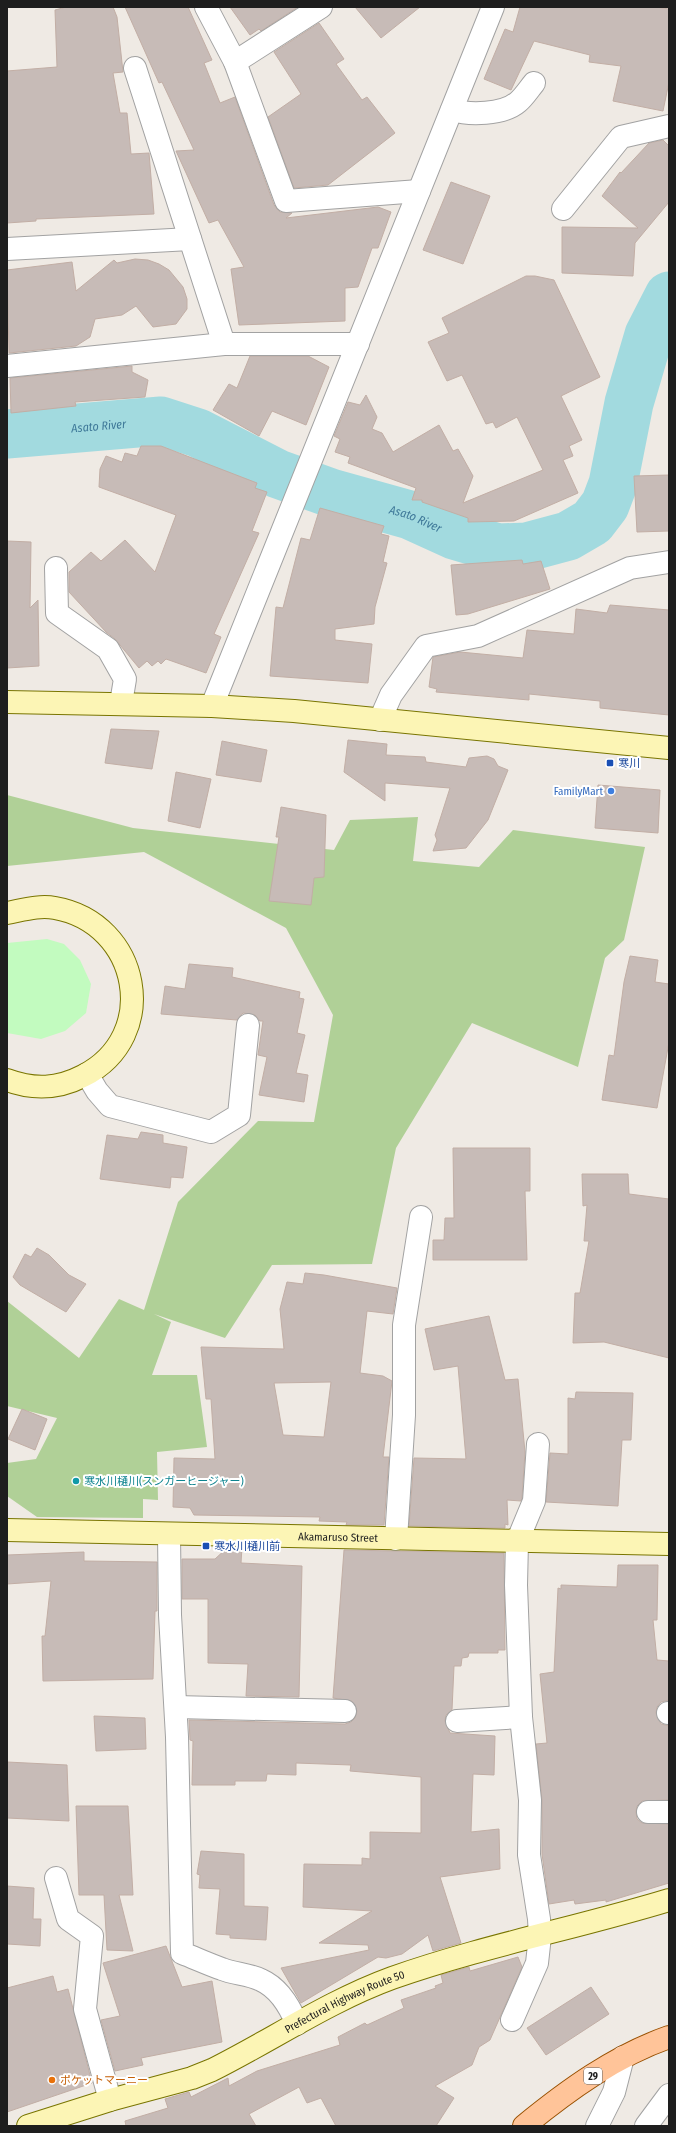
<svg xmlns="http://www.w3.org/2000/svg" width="676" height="2133" font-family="'Fira Sans Condensed','Noto Sans JP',sans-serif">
  <rect width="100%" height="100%" fill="#efeae4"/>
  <!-- forest -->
  <path fill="#b0d097" d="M7,795L133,828L334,850L350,820L418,817L413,861L479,867L513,830L645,847L624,940L605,958L578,1067L472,1023L396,1148L372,1264L272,1265L225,1338L154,1314L171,1322L152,1375H197L207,1447L157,1452L158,1500L143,1499V1518L37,1517L7,1496V1463L36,1459L57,1418L7,1406V1301L79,1358L119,1299L144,1310L178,1202L258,1121L314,1122L333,1015L286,928L144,852L7,866Z"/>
  <!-- park -->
  <path fill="#c2fbbf" d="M47,939L64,944L80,960L91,984L86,1013L65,1031L41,1039L7,1033V943Z"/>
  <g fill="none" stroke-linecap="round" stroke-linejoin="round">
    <!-- river -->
    <path stroke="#a2dadf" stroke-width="49" id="s1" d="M7,434L161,421L198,433L278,474L331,493L410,515L454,535L498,548L527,547L568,536L592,522L605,505L613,484L629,403L649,335L669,296"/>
  </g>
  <!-- building -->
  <g fill="#c7bbb7" stroke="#c2aea5" fill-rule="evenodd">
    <path d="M66,7H113L117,17L123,72L113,73L120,113H127L131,154L149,153L154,214L36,219V221L7,223V71L57,67L55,10Z"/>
    <path d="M125,7H188L212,60L204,63L220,103L235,97L274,205L280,212L292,213L286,218L378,207L391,212L378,248H372L358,287L345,288V321L239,325L231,269L244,267L218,220L209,223L176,151L194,150L162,82L159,83Z"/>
    <path d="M230,7H298L261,31L259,29L250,35Z"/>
    <path d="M355,7H420L381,38Z"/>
    <path d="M520,7H656L669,9V82L663,111L613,101L621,66L589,62L590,55L534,41L511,90L484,79L505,29L513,32Z"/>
    <path d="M319,23L344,59L336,64L362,100L367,97L395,133L328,185L294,188L268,117L301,94L274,52Z"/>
    <path d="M663,140L669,146V202L635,243L633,276L562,273V227L638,228L602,196L620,172L621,173L649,143Z"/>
    <path d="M451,182L490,196L463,264L423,250Z"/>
    <path d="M135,259L148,260L159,264L169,270L183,287L187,299V309L176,324L153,327L136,306L122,315L95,319L90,337L76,346L9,353L7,270L72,262L76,291L114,260L117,263Z"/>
    <path d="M526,276H535L554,280L600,377L561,396L582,440L569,446L573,456L563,460L578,493L514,521L468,522V518L422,502V500H412L416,488L348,463L350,457L335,452L340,439L334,436L348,402L360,405L366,395L377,417L372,429L382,433L393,452L439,425L453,451L458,449L473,476L463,503L543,470L517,417L496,428L493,422L486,424L462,375L447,381L428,342L449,333L442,318Z"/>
    <path d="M250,356H308L329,367L306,425L272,411L259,436L213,410L229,384L237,388Z"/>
    <path d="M132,366V372L148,380L145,397L75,402L76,406L11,413L10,378Z"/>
    <path d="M141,446H161L257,483L255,488L267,492L252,531L259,533L214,634L221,637L206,673L166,659L161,664L158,661L152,666L147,661L139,668L115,639L106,632L69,592V572L91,552L101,561L125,540L155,572L176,515L99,487L100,469L106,456L122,462L125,453L137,456Z"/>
    <path d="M669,475V531L637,532L634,476Z"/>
    <path d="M320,508L384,526L381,534L389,536L383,562L387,563L375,607L374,624L335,629V640L372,644L368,683L270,676L276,607L283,608L301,538L310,540Z"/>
    <path d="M7,541L31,542L30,608L38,600L39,666L7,668Z"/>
    <path d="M522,560L523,564L541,561L550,589L468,614L456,615L451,565Z"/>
    <path d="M610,605L669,610V715L600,708V701L529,694V700L436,692L437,689L429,687L433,657L460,652L523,658L527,630L574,634L576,609L607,613Z"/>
    <path d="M111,729L159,731L152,769L105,763Z"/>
    <path d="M348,740L387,744L386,755L425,757L426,762L466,767L469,758L487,756L494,759L498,766L508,770L488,820L466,848L433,851L437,840L435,835L450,788L385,783V801L344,772Z"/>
    <path d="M222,741L267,750L261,782L216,775Z"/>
    <path d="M176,772L211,779L200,828L168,821Z"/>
    <path d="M598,785L660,790L658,833L595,828Z"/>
    <path d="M281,807L326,815L324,877L314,878L311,905L269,901L279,837H276Z"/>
    <path d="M630,956L658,960L655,982L669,984V1042L657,1108L602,1100L609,1055L614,1056L624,982Z"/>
    <path d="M189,964L233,968L232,977L300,992L299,998L304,999L297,1033L305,1035L296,1073L308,1075L304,1102L259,1095L267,1057L258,1055L263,1021H260L255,1015L243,1013L237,1020L161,1014L165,986L185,989Z"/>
    <path d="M141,1132L163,1135V1143L187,1147L183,1178L171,1177L170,1188L100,1179L107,1135L138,1139Z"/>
    <path d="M453,1148H530V1191H525L527,1260H433V1240H444L445,1218H454Z"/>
    <path d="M582,1174H628L629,1194L669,1199V1358L604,1342L573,1343L575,1293H580L589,1241H584L587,1205L583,1206Z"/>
    <path d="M37,1248L49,1255L69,1275L86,1284L66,1312L20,1285L13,1277L25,1254L31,1257Z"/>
    <path d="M305,1273L324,1275L397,1288L393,1314L367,1311L360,1373L383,1376L392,1381L383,1457H389L384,1525H346L347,1522L319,1521L320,1517L194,1515L190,1508L173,1507L174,1458L215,1459L211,1399H206L201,1347L284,1349L280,1309L287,1282L303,1284ZM331,1382L324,1437L283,1435L274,1383Z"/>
    <path d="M489,1316L505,1380L518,1379L525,1452L522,1498L521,1501L507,1500L508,1525L505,1524V1528L409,1526L414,1458L466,1459L458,1366L434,1370L425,1329Z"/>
    <path d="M576,1392L633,1393L631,1440H622L618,1506L546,1502L550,1453L568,1454V1398L575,1399Z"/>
    <path d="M22,1409L47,1419L35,1450L8,1439Z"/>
    <path d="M228,1547H242L241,1563L302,1566L299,1697L246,1696L248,1664L208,1663V1599H182V1559H215Z"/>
    <path d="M344,1550L504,1553L505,1650H498V1653H469L468,1657L462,1658L461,1666H454L452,1710L446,1715L445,1721L450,1733L495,1736L494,1775L473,1774L471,1832L499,1829L500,1869L440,1877L461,1943L433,1951L428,1935L402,1954L386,1958L378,1957L301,2003L281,1968L369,1950L368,1945L319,1943L372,1911L303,1907L304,1864L362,1865V1858L370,1859V1832L421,1833V1777L350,1771L351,1765L296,1763V1775L267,1774L266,1781H235V1785H192L193,1741L190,1740L189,1720L345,1724L351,1722L355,1718L357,1711L352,1701L333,1698Z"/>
    <path d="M84,1552V1561L157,1562V1611H155L153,1679L43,1681L42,1636H45L51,1581L7,1584V1555Z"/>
    <path d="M618,1565H658L657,1620H653L657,1660L669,1661V1700L661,1702L657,1707L656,1713L661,1724L669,1726V1800L642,1801L637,1806L636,1812L637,1819L642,1823L669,1824V1883L606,1902V1900L575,1904L574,1900L549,1904L542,1854V1800L536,1744L547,1743L540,1674L554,1672L558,1588L561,1589V1585L617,1587Z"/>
    <path d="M94,1716L145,1718L146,1749L96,1751Z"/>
    <path d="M7,1762L67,1765L69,1821L7,1818Z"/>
    <path d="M76,1806H128L133,1895H119L133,1951L107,1950L104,1895H79Z"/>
    <path d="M201,1851L244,1854V1906L268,1907L266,1940L230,1938V1935L216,1934L220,1889L199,1888L200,1875L197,1874Z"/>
    <path d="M7,1886L34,1888L33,1919H41L40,1946L7,1944Z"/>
    <path d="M166,1946L182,1987L212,1981L222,2042L141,2058L143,2065L115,2071L101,2020L120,2016L103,1963Z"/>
    <path d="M518,1957L522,1967L490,2040L479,2047L472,2065L435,2086L454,2098L436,2126H336L321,2098L307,2103L299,2087L249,2114L256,2126H126L125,2121L168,2108L165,2099L189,2092L191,2097L228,2078L229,2086L257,2071L340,2045L338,2037L365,2023L367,2025L404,2008L401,2000L436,1988L435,1986L443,1983L441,1975L469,1967L470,1971Z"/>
    <path d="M53,1976L57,1992L68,1989L92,2083L7,2112V1988Z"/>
    <path d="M591,1987L609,2014L546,2055L527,2028Z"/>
  </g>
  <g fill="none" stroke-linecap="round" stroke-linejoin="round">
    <defs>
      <g id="street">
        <path d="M206,7L235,62L286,201L419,191"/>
        <path d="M235,62L321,7"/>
        <path d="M135,68L224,344H358"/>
        <path d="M452,110C469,115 503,115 518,102C524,97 529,89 534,83"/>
        <path d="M563,209L621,137L669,126"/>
        <path d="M7,249L190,239"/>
        <path d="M7,366L224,344"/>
        <path d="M56,568L57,613L108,649L125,679L121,703"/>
        <path d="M212,706L493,7"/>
        <path d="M380,720L391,695L426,646L478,636L630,568L669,562"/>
        <path d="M87,1074L97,1091L110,1106L211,1132L239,1115L248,1025"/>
        <path d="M169,1535L170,1615L177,1737L182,1953C195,1958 208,1964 222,1969C234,1974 249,1974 261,1980C279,1988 290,2007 297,2024"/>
        <path d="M396,1539L404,1415V1325L421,1217"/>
        <path d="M176,1707L345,1711"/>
        <path d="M668,1713H669"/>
        <path d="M457,1721L521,1717"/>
        <path d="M648,1812H669"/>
        <path d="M56,1878L68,1919L92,1936L85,2009L110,2100"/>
        <path d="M512,2020L537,1963L540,1936L539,1919L529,1855L530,1800L521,1717L516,1585L517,1542L534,1501L538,1444"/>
        <path d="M597,2126L614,2092L623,2057"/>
        <path d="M646,2126L669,2095"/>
      </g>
      <g id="secondary">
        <path d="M7,702L212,706L294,711L669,748"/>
        <path d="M7,913C23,910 39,905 55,908C140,923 162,1036 83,1076C58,1089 34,1090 7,1080"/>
        <path id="s2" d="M7,1530L669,1544"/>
        <path id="s3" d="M28,2126L110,2100L192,2078L212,2070C272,2040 329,2001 392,1978C483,1946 577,1928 669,1900"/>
      </g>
      <path id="primary" d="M524,2126C568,2090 615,2056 669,2037"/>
    </defs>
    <!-- street casing -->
    <use href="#street" stroke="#a2a2a2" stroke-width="24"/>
    <!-- secondary casing -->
    <use href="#secondary" stroke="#797501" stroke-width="24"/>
    <!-- primary casing -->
    <use href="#primary" stroke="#985000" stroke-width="24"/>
    <!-- street -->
    <use href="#street" stroke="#fff" stroke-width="22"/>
    <!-- secondary -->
    <use href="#secondary" stroke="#fcf5b5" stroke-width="22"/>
    <!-- primary -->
    <use href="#primary" stroke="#ffc499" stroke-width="22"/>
  </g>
  <!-- markers -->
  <g fill="#1a4fb4" stroke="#fff" stroke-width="1.5">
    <rect x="606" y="759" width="8" height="8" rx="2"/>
    <rect x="202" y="1542" width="8" height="8" rx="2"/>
  </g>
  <circle fill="#3f7fe0" stroke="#fff" stroke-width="1.5" cx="611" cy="791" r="4"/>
  <circle fill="#0f9aa8" stroke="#fff" stroke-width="1.5" cx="76" cy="1481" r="4"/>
  <circle fill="#e8710a" stroke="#fff" stroke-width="1.5" cx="52" cy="2080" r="4"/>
  <g text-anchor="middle" stroke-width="4" stroke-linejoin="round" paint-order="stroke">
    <!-- shield labels -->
    <rect fill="#fff" stroke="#626262" stroke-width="1" x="584" y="2068" width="18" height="16" rx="3"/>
    <g font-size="10" font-weight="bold" fill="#1e1e1e">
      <text x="593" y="2080">29</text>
    </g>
    <!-- transit labels -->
    <g font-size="11" fill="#164399" stroke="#fff" text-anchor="start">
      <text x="618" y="767">寒川</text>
      <text x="214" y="1550">寒水川樋川前</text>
    </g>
    <!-- shop labels -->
    <g font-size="11" fill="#366cbe" stroke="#fff" text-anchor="end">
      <text x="603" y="795">FamilyMart</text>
    </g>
    <!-- culture labels -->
    <g font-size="11" fill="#0d838f" stroke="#fff" text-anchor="start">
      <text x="84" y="1485">寒水川樋川(スンガーヒージャー)</text>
    </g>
    <!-- street labels -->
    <g font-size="11" fill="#1e1e1e" stroke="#fff">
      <text dy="4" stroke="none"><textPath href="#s2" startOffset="331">Akamaruso Street</textPath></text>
      <text dy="4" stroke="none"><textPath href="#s3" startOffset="342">Prefectural Highway Route 50</textPath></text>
    </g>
    <!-- food labels -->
    <g font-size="11" fill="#c56008" stroke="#fff" text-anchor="start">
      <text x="60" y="2084">ポケットマーニー</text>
    </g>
    <!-- water labels -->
    <g font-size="12" font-style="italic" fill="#3f7999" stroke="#fff">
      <text dy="4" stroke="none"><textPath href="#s1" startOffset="92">Asato River</textPath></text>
      <text dy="4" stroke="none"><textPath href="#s1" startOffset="428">Asato River</textPath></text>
    </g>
  </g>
  <!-- border -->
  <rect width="676" height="2133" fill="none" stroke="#1e1e1e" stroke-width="16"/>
</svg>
